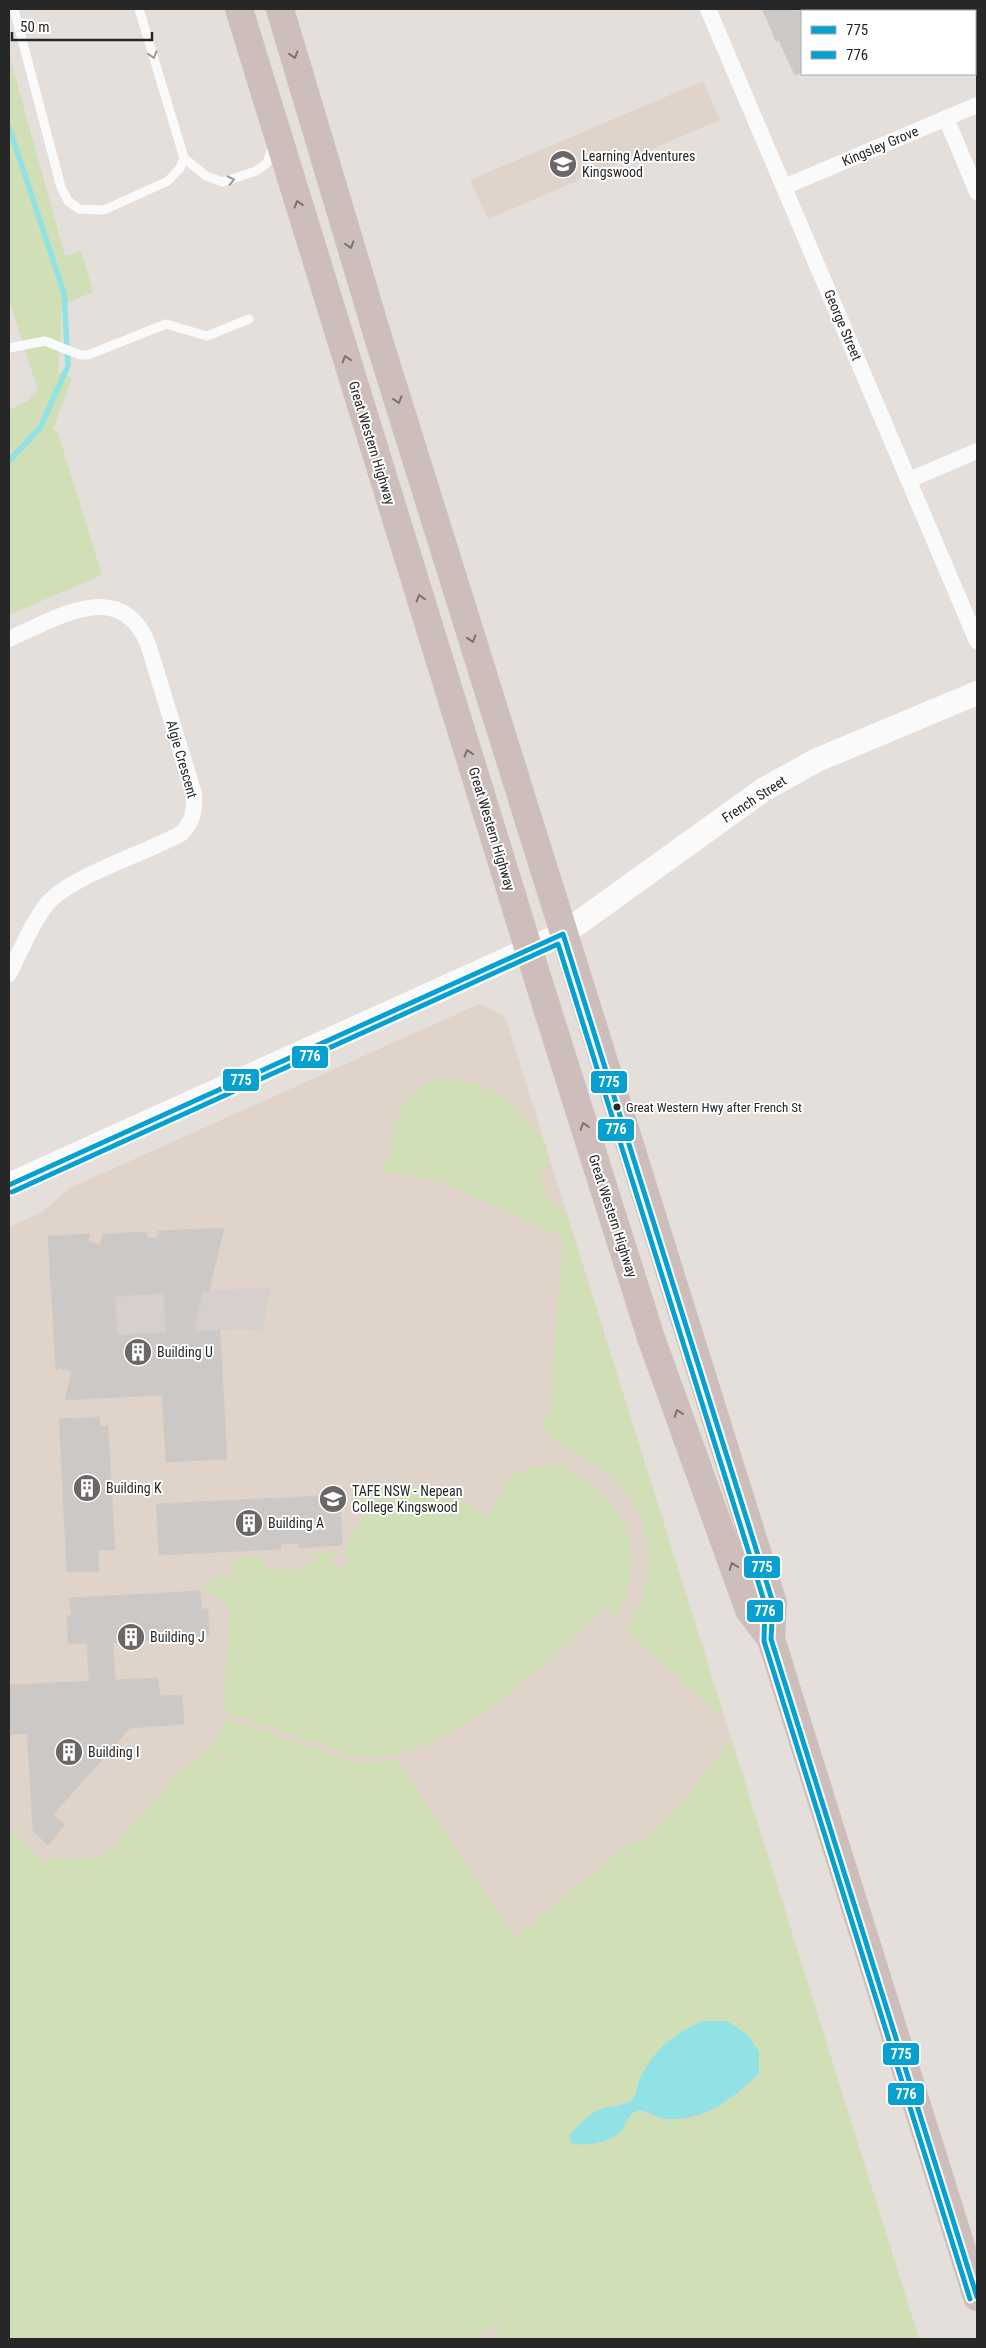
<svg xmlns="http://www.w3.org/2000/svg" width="986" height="2348" font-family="'Roboto Condensed',sans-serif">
  <rect width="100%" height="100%" fill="#e5dfdc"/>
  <!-- education -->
  <g fill="#e0d4ca">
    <path d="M703,81L720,120L488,219L470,180Z"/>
    <path d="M479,1004L505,1016L919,2339H9V1227L42,1212L70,1188Z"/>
  </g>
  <!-- green -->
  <g fill="#d0dfb6" fill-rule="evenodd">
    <path d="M9,54L65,256L81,251L93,292L62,305L58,371L72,378L53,429L54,431L57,430L102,575L9,615V410L27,401L38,391L9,299Z"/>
    <path d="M445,1077L470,1082L489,1089L502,1096L526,1118L546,1145L548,1164L541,1179L545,1196L560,1207L569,1221L723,1712L719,1716L626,1630C657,1582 658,1522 615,1480C595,1460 562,1452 544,1430L543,1422L550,1407L563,1237L443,1183L382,1170L391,1148L392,1131L405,1100L423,1085Z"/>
    <path d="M555,1462C565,1464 573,1471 582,1477C594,1486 606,1496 615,1509C638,1539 636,1589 613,1618L603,1608C546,1665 453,1757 368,1757C351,1757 332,1748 317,1743C287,1733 257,1723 227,1713L223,1696L229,1640V1610L222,1599L206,1591C208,1575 221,1577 234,1575L231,1558L263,1556L265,1570L305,1569V1563L318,1562L316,1553L338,1552L330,1561L340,1570L350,1560L341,1552L348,1551L347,1540L351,1539C352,1528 366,1520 364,1509C362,1503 352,1496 349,1485L356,1484V1487H363V1484C417,1486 441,1486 488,1516L510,1476Z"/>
    <path d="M226,1718L352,1761L368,1763L397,1759L515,1937L624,1847L645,1839L689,1794L731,1738L919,2339H502L496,2327L468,2339H9V1826L43,1863L48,1857C74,1860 90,1865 111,1848L178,1774L214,1745ZM759,2074C739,2092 718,2112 691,2118C684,2120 671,2120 664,2119C639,2114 638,2098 621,2131L611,2105C633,2104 634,2099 639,2079Z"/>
  </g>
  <!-- plaza -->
  <g fill="#d6cfcc">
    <path d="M270,1287L263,1333L245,1329L194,1331L203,1291Z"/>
    <path d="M164,1293L166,1333L117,1335L115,1296Z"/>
  </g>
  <!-- water -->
  <path fill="#91e2e5" d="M704,2021H727L748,2035L759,2052V2074C731,2099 707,2121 666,2119C656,2119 648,2109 637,2111C627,2114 627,2125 621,2131C609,2143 586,2147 571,2143L570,2134C578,2126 586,2117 596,2111C607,2105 627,2108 634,2097C638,2092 637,2084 640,2078C655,2049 673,2033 704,2021Z"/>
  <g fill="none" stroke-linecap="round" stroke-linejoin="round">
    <!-- stream -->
    <path stroke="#91e2e5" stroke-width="5.5" d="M9,127L64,293L68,366L40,428L9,461"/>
  </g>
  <!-- building -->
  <g fill="#ccc8c5" stroke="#d0cbc8">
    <path d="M762,9H799L768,22Z"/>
    <path d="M799,9H810L812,11H802V27L799,28L800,30L776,41L768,22Z"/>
    <path d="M802,29V49L786,56L779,40Z"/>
    <path d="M802,49V72L795,75L786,56Z"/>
    <path d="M224,1228L209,1291L115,1296L117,1335L220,1330L227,1459L166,1462L162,1395L65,1400L72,1371L59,1368L56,1371L48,1236L90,1234L88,1241L100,1245L103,1234L147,1232V1238H158V1231Z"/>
    <path d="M203,1291L194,1331L166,1333L164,1293Z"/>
    <path d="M99,1417L100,1426H108L115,1550H98L99,1571L67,1572L59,1419Z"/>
    <path d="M340,1495L342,1545L299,1548V1543L281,1544V1549L159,1555L156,1504Z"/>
    <path d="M200,1591L202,1609H208L209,1636L113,1643L115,1680L89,1681L87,1643L68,1644L67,1616L72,1615L69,1598Z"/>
    <path d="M158,1678L160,1696L182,1695L184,1724L130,1728L53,1815L65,1825L48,1845L33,1831L27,1733L9,1735V1685Z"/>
  </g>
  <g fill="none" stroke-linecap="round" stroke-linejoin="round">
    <!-- lane -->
    <g stroke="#fbfafa" stroke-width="9">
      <path d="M14,9L61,187L68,201L79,209L104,210L168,181L180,168L184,158"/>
      <path d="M139,9L184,158L206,176L223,182L256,171L267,163L273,145"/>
      <path d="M9,348L45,341L80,355H88L166,324L207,336L249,319"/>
    </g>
    <!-- street -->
    <g stroke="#fbfafa" stroke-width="16">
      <path d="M708,9L977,641"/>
      <path d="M946,118L977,192"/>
      <path d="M784,187L977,105"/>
      <path d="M909,480L977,451"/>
      <path d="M9,639C55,619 120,576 148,644L194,794C195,810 193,821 182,833C147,853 70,876 47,904C31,924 21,951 9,974"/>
    </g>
    <!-- secondary -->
    <path stroke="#fbfafa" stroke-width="24" d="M9,1185L563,934L763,790L817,760L977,693"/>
    <!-- highway -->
    <g stroke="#cdbebb" stroke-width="28">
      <path d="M239,9L540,986L651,1338L749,1610L771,1639"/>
      <path d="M280,9L381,347L773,1603L771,1639L977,2297"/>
    </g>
    <defs>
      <path id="bus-1" d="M9,1185L563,934L773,1603L771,1639L977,2297"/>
      <path id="bus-2" d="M12,1192L558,944L765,1604L764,1641L970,2299"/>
    </defs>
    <!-- bus-1 casing -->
    <use href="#bus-1" stroke="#fff" stroke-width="9"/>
    <!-- bus-2 casing -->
    <use href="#bus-2" stroke="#fff" stroke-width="9"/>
    <!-- bus-1 -->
    <use href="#bus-1" stroke="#06a0d1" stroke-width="5"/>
    <!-- bus-2 -->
    <use href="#bus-2" stroke="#06a0d1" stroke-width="5"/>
  </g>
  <!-- one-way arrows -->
  <defs><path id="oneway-chevron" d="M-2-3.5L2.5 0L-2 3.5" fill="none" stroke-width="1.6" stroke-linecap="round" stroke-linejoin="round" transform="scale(1.25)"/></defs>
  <g stroke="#9c9b9b">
    <use href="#oneway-chevron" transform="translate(153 55) rotate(73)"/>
    <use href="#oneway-chevron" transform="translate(231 180) rotate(-13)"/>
  </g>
  <g stroke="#7a7271">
    <use href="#oneway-chevron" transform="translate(294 55) rotate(73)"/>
    <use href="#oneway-chevron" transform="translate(298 204) rotate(-107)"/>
    <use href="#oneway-chevron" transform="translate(350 245) rotate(73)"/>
    <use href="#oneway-chevron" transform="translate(346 359) rotate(-107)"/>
    <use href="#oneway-chevron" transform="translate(398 400) rotate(73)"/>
    <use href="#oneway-chevron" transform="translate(420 598) rotate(-107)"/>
    <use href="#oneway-chevron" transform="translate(472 639) rotate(73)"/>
    <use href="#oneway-chevron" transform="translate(468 753) rotate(-107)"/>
    <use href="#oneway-chevron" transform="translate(584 1126) rotate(-108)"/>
    <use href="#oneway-chevron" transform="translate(678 1413) rotate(-110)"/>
    <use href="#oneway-chevron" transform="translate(733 1566) rotate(-110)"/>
  </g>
  <!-- icons -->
  <defs>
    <symbol id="school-disc" viewBox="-11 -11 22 22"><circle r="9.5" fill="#6a6766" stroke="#fff"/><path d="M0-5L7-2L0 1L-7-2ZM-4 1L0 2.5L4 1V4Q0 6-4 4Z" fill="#fff"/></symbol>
    <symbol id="building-disc" viewBox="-11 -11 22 22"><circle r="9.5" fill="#6a6766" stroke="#fff"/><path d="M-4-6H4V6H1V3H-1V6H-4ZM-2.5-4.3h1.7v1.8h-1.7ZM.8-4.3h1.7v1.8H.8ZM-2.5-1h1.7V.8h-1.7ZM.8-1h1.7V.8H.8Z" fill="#fff"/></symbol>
    <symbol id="university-disc" viewBox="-11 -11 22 22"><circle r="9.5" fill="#6a6766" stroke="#fff"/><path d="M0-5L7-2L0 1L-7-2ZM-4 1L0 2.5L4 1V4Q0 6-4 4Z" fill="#fff"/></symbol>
  </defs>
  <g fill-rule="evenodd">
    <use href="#school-disc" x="547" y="148" width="32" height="32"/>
    <use href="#building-disc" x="122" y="1336" width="32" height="32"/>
    <use href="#building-disc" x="71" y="1472" width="32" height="32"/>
    <use href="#university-disc" x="317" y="1483" width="32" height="32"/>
    <use href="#building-disc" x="233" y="1507" width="32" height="32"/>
    <use href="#building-disc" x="115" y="1621" width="32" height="32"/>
    <use href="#building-disc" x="53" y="1736" width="32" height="32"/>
  </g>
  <!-- markers -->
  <circle fill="#272727" stroke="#fff" stroke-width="2" cx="617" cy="1107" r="4.5"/>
  <g text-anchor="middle" stroke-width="4" stroke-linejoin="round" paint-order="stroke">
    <!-- bus labels -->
    <g font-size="13" fill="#272727" stroke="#fff" text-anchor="start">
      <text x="626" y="1112">Great Western Hwy after French St</text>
    </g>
    <!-- street labels -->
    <g font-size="14" fill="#272727" stroke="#fff">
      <text transform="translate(880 146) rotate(-23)" y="5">Kingsley Grove</text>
      <text transform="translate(843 325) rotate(67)" y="5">George Street</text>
      <text transform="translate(372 443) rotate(73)" y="5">Great Western Highway</text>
      <text transform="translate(182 759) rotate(74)" y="5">Algie Crescent</text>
      <text transform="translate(754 799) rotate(-33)" y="5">French Street</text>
      <text transform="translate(492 829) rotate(73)" y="5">Great Western Highway</text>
      <text transform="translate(613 1216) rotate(72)" y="5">Great Western Highway</text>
    </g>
    <!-- poi labels -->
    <g font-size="14" fill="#272727" stroke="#fff" text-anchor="start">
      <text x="582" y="161">Learning Adventures<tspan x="582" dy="16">Kingswood</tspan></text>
      <text x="157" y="1357">Building U</text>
      <text x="106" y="1493">Building K</text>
      <text x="352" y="1496">TAFE NSW - Nepean<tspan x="352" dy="16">College Kingswood</tspan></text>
      <text x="268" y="1528">Building A</text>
      <text x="150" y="1642">Building J</text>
      <text x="88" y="1757">Building I</text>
    </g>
  </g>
  <g stroke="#fff" stroke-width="2">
    <rect x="291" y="1045" width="38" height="24" rx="5" fill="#06a0d1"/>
    <rect x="222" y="1068" width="38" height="24" rx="5" fill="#06a0d1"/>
    <rect x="590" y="1070" width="38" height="24" rx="5" fill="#06a0d1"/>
    <rect x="597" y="1118" width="38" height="24" rx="5" fill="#06a0d1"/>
    <rect x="743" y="1555" width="38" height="24" rx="5" fill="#06a0d1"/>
    <rect x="746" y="1599" width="38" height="24" rx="5" fill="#06a0d1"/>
    <rect x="882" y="2042" width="38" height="24" rx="5" fill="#06a0d1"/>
    <rect x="887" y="2082" width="38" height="24" rx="5" fill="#06a0d1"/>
  </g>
  <g font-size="14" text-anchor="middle" font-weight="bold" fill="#fff">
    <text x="310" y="1061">776</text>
    <text x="241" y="1085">775</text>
    <text x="609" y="1087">775</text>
    <text x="616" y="1134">776</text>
    <text x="762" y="1572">775</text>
    <text x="765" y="1616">776</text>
    <text x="901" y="2059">775</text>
    <text x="906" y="2099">776</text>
  </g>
  <!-- border -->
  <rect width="986" height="2348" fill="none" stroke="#272727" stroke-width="20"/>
  <!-- legend -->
  <rect x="801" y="10" width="175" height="65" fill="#ffffff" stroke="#a9a9a9"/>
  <rect x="811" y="26" width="25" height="8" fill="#06a0d1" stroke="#a9a9a9"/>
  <text x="846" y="35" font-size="15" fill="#272727">775</text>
  <rect x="811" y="51" width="25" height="8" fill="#06a0d1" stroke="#a9a9a9"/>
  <text x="846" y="60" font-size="15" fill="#272727">776</text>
  <!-- scale -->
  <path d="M12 32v8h140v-8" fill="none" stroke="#272727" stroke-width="2.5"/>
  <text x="20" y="32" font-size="15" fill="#272727" stroke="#ffffff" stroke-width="4" paint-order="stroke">50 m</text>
</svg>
